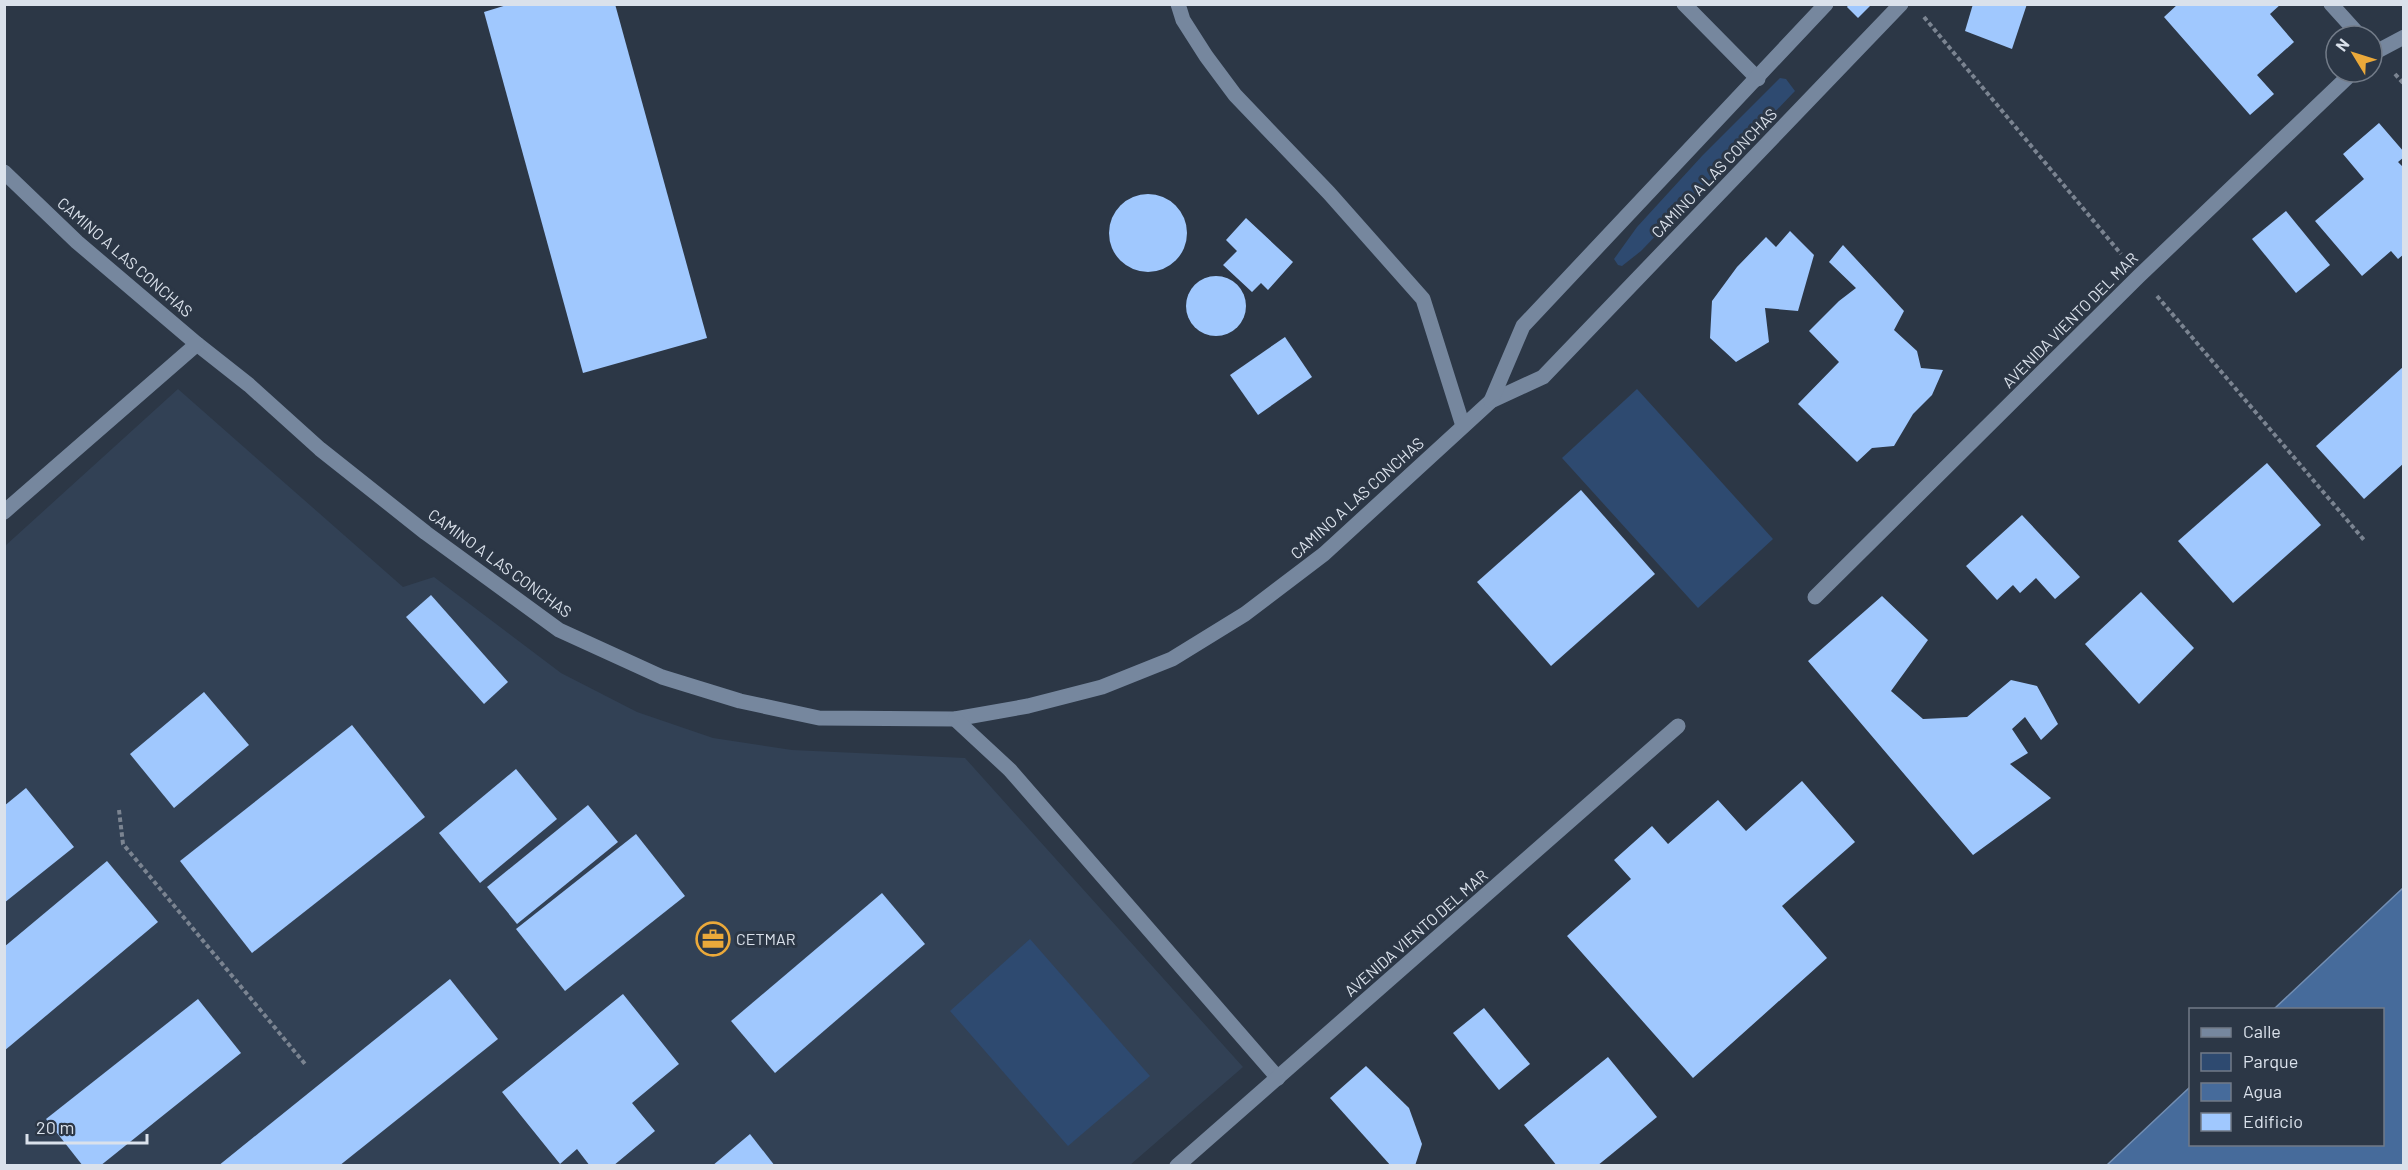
<svg xmlns="http://www.w3.org/2000/svg" width="2408" height="1170" font-family="Barlow,sans-serif">
  <rect width="100%" height="100%" fill="#2c3746"/>
  <!-- built -->
  <path fill="#324155" d="M178,389L403,587L434,577L561,673L637,712L713,738L792,750L965,758L1243,1067L1130,1165L5,1166V546Z"/>
  <!-- green -->
  <g fill="#2e4a70">
    <path d="M1780,78L1786,79L1795,91L1641,251L1622,266L1618,265L1614,259L1637,227L1702,156Z"/>
    <path d="M1637,389L1773,539L1698,608L1562,458Z"/>
    <path d="M1030,939L1150,1076L1068,1146L950,1011Z"/>
  </g>
  <!-- water -->
  <path fill="#466b9b" stroke="#728eb3" stroke-width="1.5" d="M2403,888V1165H2107L2190,1087V1144H2382V1010L2274,1009Z"/>
  <!-- building -->
  <g fill="#a0c8fe">
    <path d="M510,4H615L707,338L583,373L484,12Z"/>
    <path d="M1849,4H1872L1858,18L1847,7Z"/>
    <path d="M1973,4H2027L2012,49L1965,31Z"/>
    <path d="M2178,4H2281L2270,14L2294,42L2257,75L2274,94L2250,115L2164,17Z"/>
    <path d="M2379,123L2404,152V157L2398,162L2404,168V254L2398,259L2391,251L2362,276L2315,221L2364,179L2343,154Z"/>
    <circle cx="1148" cy="233" r="39"/>
    <path d="M2286,211L2330,265L2296,293L2252,239Z"/>
    <path d="M1246,218L1293,262L1268,290L1261,283L1252,292L1223,265L1237,251L1226,240Z"/>
    <path d="M1790,231L1814,255L1798,311L1765,308L1769,342L1736,362L1710,338L1712,301L1737,267L1766,237L1776,247Z"/>
    <path d="M1843,245L1904,311L1894,330L1917,351L1921,368L1943,370L1932,395L1913,414L1894,446L1872,448L1857,462L1798,404L1839,362L1809,331L1839,301L1856,288L1829,262Z"/>
    <circle cx="1216" cy="306" r="30"/>
    <path d="M1285,337L1312,377L1258,415L1230,375Z"/>
    <path d="M2404,366V463L2364,499L2316,446Z"/>
    <path d="M2267,463L2321,525L2233,603L2178,541Z"/>
    <path d="M1581,490L1655,574L1551,666L1477,582Z"/>
    <path d="M2022,515L2080,577L2055,599L2036,578L2020,593L2013,585L1997,600L1966,566Z"/>
    <path d="M2141,592L2194,648L2139,704L2085,644Z"/>
    <path d="M431,595L508,682L484,704L406,617Z"/>
    <path d="M1882,596L1928,640L1891,691L1923,719L1967,717L2011,680L2037,686L2058,724L2041,740L2025,717L2012,729L2028,753L2010,764L2051,798L1973,855L1808,661Z"/>
    <path d="M204,692L249,745L174,808L130,754Z"/>
    <path d="M352,725L425,817L252,953L180,861Z"/>
    <path d="M516,769L557,819L480,883L439,833Z"/>
    <path d="M1802,781L1855,842L1782,906L1827,958L1693,1078L1567,936L1631,879L1614,860L1652,826L1668,844L1718,800L1746,831Z"/>
    <path d="M26,788L74,847L4,903V806Z"/>
    <path d="M588,805L618,842L517,924L487,887Z"/>
    <path d="M636,834L685,896L565,991L516,929Z"/>
    <path d="M107,861L158,922L4,1051V947Z"/>
    <path d="M882,893L925,944L775,1073L731,1021Z"/>
    <path d="M450,979L498,1039L339,1166H218Z"/>
    <path d="M623,994L679,1064L632,1103L655,1131L613,1166H590L577,1149L560,1164L502,1092Z"/>
    <path d="M198,999L241,1053L100,1166H83L46,1119Z"/>
    <path d="M1484,1008L1530,1064L1499,1090L1453,1033Z"/>
    <path d="M1608,1057L1657,1117L1597,1166H1557L1524,1125Z"/>
    <path d="M1366,1066L1409,1108L1422,1144L1415,1166H1391L1330,1098Z"/>
    <path d="M750,1134L775,1166H712Z"/>
  </g>
  <g fill="none" stroke-linecap="round" stroke-linejoin="round">
    <!-- path -->
    <g stroke="#7b8491" stroke-width="4" stroke-dasharray="4.5 3" stroke-linecap="butt">
      <path d="M1924,17L2121,254"/>
      <path d="M2395,74L2404,84"/>
      <path d="M2157,296L2364,540"/>
      <path d="M119,810L123,844L305,1064"/>
    </g>
    <!-- minor -->
    <g stroke="#76879e" stroke-width="15">
      <path d="M1178,4L1183,20L1206,56L1235,95L1329,193L1423,299L1463,426"/>
      <path d="M1684,4L1758,79"/>
      <path d="M2331,4L2360,36"/>
      <path d="M2372,54L2404,37"/>
      <path d="M4,172L77,242L197,344L249,385L320,449L426,533L559,630L662,677L740,701L819,718L955,719L1028,706L1102,687L1172,659L1245,614L1324,554L1491,401L1543,377L1901,4"/>
      <path d="M1491,401L1523,326L1826,4"/>
      <path d="M4,512L197,344"/>
      <path d="M1815,597L2139,276L2353,72"/>
      <path d="M955,719L1010,770L1278,1078"/>
      <path d="M1177,1166L1678,726"/>
    </g>
  </g>
  <!-- icons -->
  <defs>
    <symbol id="office-ring" viewBox="-11 -11 22 22"><circle r="9.5" fill="#2c3746" stroke="#eba93a" stroke-width="1.5"/><path d="M-6-3h4V-5.5h4V-3h4V5H-6ZM-1-4.5V-3h2v-1.5ZM-6 0V1H6V0Z" fill="#eba93a"/></symbol>
  </defs>
  <g fill-rule="evenodd">
    <use href="#office-ring" x="694" y="920" width="38" height="38"/>
  </g>
  <g text-anchor="middle" stroke-width="6" stroke-linejoin="round" paint-order="stroke">
    <!-- street labels -->
    <g font-size="16" fill="#dae1eb" stroke="#2c3746">
      <text transform="translate(1714 173) rotate(-46)" y="6">CAMINO A LAS CONCHAS</text>
      <text transform="translate(125 257) rotate(41)" y="6">CAMINO A LAS CONCHAS</text>
      <text transform="translate(2070 320) rotate(-45)" y="6">AVENIDA VIENTO DEL MAR</text>
      <text transform="translate(1357 498) rotate(-42)" y="6">CAMINO A LAS CONCHAS</text>
      <text transform="translate(500 563) rotate(36)" y="6">CAMINO A LAS CONCHAS</text>
      <text transform="translate(1416 933) rotate(-41)" y="6">AVENIDA VIENTO DEL MAR</text>
    </g>
    <!-- poi labels -->
    <g font-size="16" fill="#dae1eb" stroke="#2c3746" text-anchor="start">
      <text x="736" y="945">CETMAR</text>
    </g>
  </g>
  <!-- border -->
  <rect width="2408" height="1170" fill="none" stroke="#dae1eb" stroke-width="12"/>
  <!-- legend -->
  <rect x="2189" y="1008" width="195" height="138" fill="#2c3746" stroke="#727b88" stroke-width="1.5"/>
  <rect x="2201" y="1028" width="30" height="9" fill="#76879e" stroke="#727b88" stroke-width="1.5"/>
  <text x="2243" y="1038" font-size="18" fill="#dae1eb">Calle</text>
  <rect x="2201" y="1053" width="30" height="18" fill="#2e4a70" stroke="#727b88" stroke-width="1.5"/>
  <text x="2243" y="1068" font-size="18" fill="#dae1eb">Parque</text>
  <rect x="2201" y="1083" width="30" height="18" fill="#466b9b" stroke="#727b88" stroke-width="1.5"/>
  <text x="2243" y="1098" font-size="18" fill="#dae1eb">Agua</text>
  <rect x="2201" y="1113" width="30" height="18" fill="#a0c8fe" stroke="#727b88" stroke-width="1.5"/>
  <text x="2243" y="1128" font-size="18" fill="#dae1eb">Edificio</text>
  <!-- north arrow -->
  <g transform="translate(2354 54) rotate(308)"><circle r="28" fill="#2c3746" stroke="#727b88" stroke-width="1.5"/>
  <path d="M0-4.5L10 22L0 15L-10 22Z" fill="#eba93a"/>
  <text y="-9" font-size="16" font-weight="bold" text-anchor="middle" fill="#dae1eb">N</text>
  </g>
  <!-- scale -->
  <path d="M27 1134v9h120v-9" fill="none" stroke="#dae1eb" stroke-width="3"/>
  <text x="36" y="1134" font-size="18" fill="#dae1eb" stroke="#2c3746" stroke-width="4.5" paint-order="stroke">20 m</text>
</svg>
